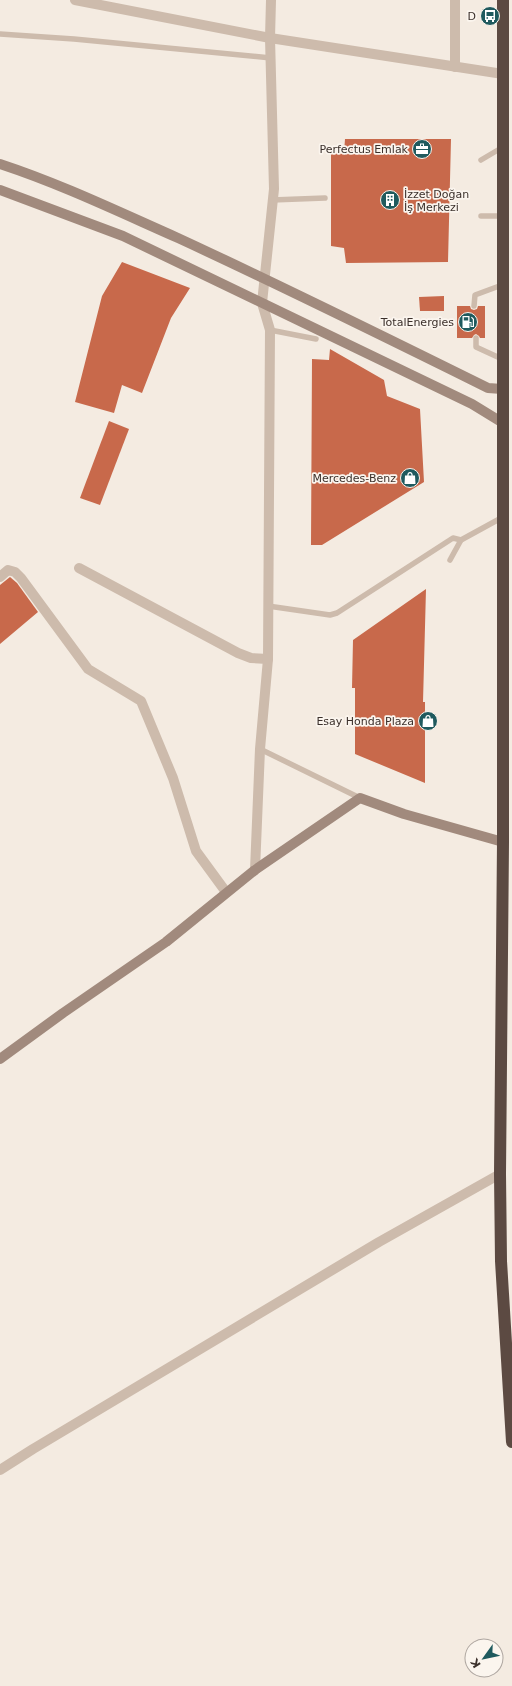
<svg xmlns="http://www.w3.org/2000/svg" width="512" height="1686" font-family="'DejaVu Sans',sans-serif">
  <rect width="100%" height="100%" fill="#f4ebe1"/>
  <!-- building -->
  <g fill="#c8694b">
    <path d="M345,139H451L448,262L346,263L344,248L331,246V154L344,153Z"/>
    <path d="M122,262L190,288L171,318L142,393L122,385L114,413L75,402L102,296Z"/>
    <path d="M444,296V311H420L419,297Z"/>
    <path d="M457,306H470L471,309L474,310L477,309L478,306H485V338H480L479,336L476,334L474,335L472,338H457Z"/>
    <path d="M330,349L384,380L387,396L420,409L424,482L322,545H311L312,359L329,360Z"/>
    <path d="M109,421L129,429L100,505L80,498Z"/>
    <path d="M10,577L17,583L38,612L0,644V585Z"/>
    <path d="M426,589L423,702H425V783L355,754V688H352L353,640Z"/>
  </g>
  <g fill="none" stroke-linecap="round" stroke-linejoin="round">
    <!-- lane -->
    <g stroke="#cdbbac" stroke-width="5.5">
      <path d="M0,34L74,39L271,58"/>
      <path d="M481,160L503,147"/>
      <path d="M272,200L325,198"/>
      <path d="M481,216H503"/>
      <path d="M474,306L475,295L502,285"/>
      <path d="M270,330L316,339"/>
      <path d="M476,338V347L502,359"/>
      <path d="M450,560L461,540L503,517"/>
      <path d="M268,606L330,615L337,613L453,538L461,540"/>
      <path d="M260,749L360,798"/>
    </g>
    <!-- street -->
    <g stroke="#cdbbac" stroke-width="10">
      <path d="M75,0L270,38L503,74"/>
      <path d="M455,67V0"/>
      <path d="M79,568L238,653L251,658L268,659"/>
      <path d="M0,577L8,570L15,572L21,578L88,669L141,701L173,778L196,851L226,892"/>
      <path d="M255,870L260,749L268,659L270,330L262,303L274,189L270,38L271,0"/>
      <path d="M0,1470L33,1449L379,1242L500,1174"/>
    </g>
    <!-- secondary -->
    <g stroke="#a18a7d" stroke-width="10">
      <path d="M0,164C61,184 119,212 178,238C282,286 385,337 488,388L502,389"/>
      <path d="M0,190L123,236L472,404L503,423"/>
      <path d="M0,1059L63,1013L166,942L255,870L360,798L404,814L503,842"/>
    </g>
    <!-- highway -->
    <path stroke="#5c4a42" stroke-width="12" d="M503,0V842L500,1174L501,1261L512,1442"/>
  </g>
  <!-- icons -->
  <defs>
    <symbol id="bus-disc" viewBox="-11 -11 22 22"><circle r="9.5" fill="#1f5a5e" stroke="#fbf5ee"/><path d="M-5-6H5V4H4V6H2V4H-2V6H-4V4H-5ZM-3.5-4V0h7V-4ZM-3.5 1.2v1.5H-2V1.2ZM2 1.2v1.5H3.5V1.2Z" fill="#fff"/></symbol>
    <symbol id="office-disc" viewBox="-11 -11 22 22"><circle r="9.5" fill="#1f5a5e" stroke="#fbf5ee"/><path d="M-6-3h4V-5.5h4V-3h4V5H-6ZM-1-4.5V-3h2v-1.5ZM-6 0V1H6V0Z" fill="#fff"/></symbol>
    <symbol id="building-disc" viewBox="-11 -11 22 22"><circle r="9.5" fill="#1f5a5e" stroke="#fbf5ee"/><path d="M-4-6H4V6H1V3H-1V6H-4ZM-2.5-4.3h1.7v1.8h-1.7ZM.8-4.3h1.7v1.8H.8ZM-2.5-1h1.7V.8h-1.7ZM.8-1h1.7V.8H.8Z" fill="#fff"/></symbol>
    <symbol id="fuel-disc" viewBox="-11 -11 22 22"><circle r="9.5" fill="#1f5a5e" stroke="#fbf5ee"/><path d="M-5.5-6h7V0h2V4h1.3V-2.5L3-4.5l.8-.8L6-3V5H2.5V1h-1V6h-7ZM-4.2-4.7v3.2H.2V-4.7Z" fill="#fff"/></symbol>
    <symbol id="shop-disc" viewBox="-11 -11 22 22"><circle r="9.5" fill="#1f5a5e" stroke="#fbf5ee"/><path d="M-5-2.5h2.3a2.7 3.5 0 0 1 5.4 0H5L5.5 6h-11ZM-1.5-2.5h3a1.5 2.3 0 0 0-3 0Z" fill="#fff"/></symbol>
  </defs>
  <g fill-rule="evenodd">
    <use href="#bus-disc" x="479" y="5" width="22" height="22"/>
    <use href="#office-disc" x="411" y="138" width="22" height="22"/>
    <use href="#building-disc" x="379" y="189" width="22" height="22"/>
    <use href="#fuel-disc" x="457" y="311" width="22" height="22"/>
    <use href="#shop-disc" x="399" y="467" width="22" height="22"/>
    <use href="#shop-disc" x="417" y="710" width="22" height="22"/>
  </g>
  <g text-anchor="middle" stroke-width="3.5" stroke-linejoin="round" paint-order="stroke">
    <!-- poi labels -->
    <g font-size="11" fill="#3b302b" stroke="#fbf5ee" text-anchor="end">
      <text x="476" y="20">D</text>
      <text x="408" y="153">Perfectus Emlak</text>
      <text x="404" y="198" text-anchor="start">İzzet Doğan<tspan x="404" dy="13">İş Merkezi</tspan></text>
      <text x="454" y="326">TotalEnergies</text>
      <text x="396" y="482">Mercedes-Benz</text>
      <text x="414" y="725">Esay Honda Plaza</text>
    </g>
  </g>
  <!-- north arrow -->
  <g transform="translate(484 1658) rotate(237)"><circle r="19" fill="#fbf5ee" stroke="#aea6a0"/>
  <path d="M0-3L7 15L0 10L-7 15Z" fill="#1f5a5e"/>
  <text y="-6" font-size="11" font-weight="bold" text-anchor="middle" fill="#3b302b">K</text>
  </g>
</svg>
